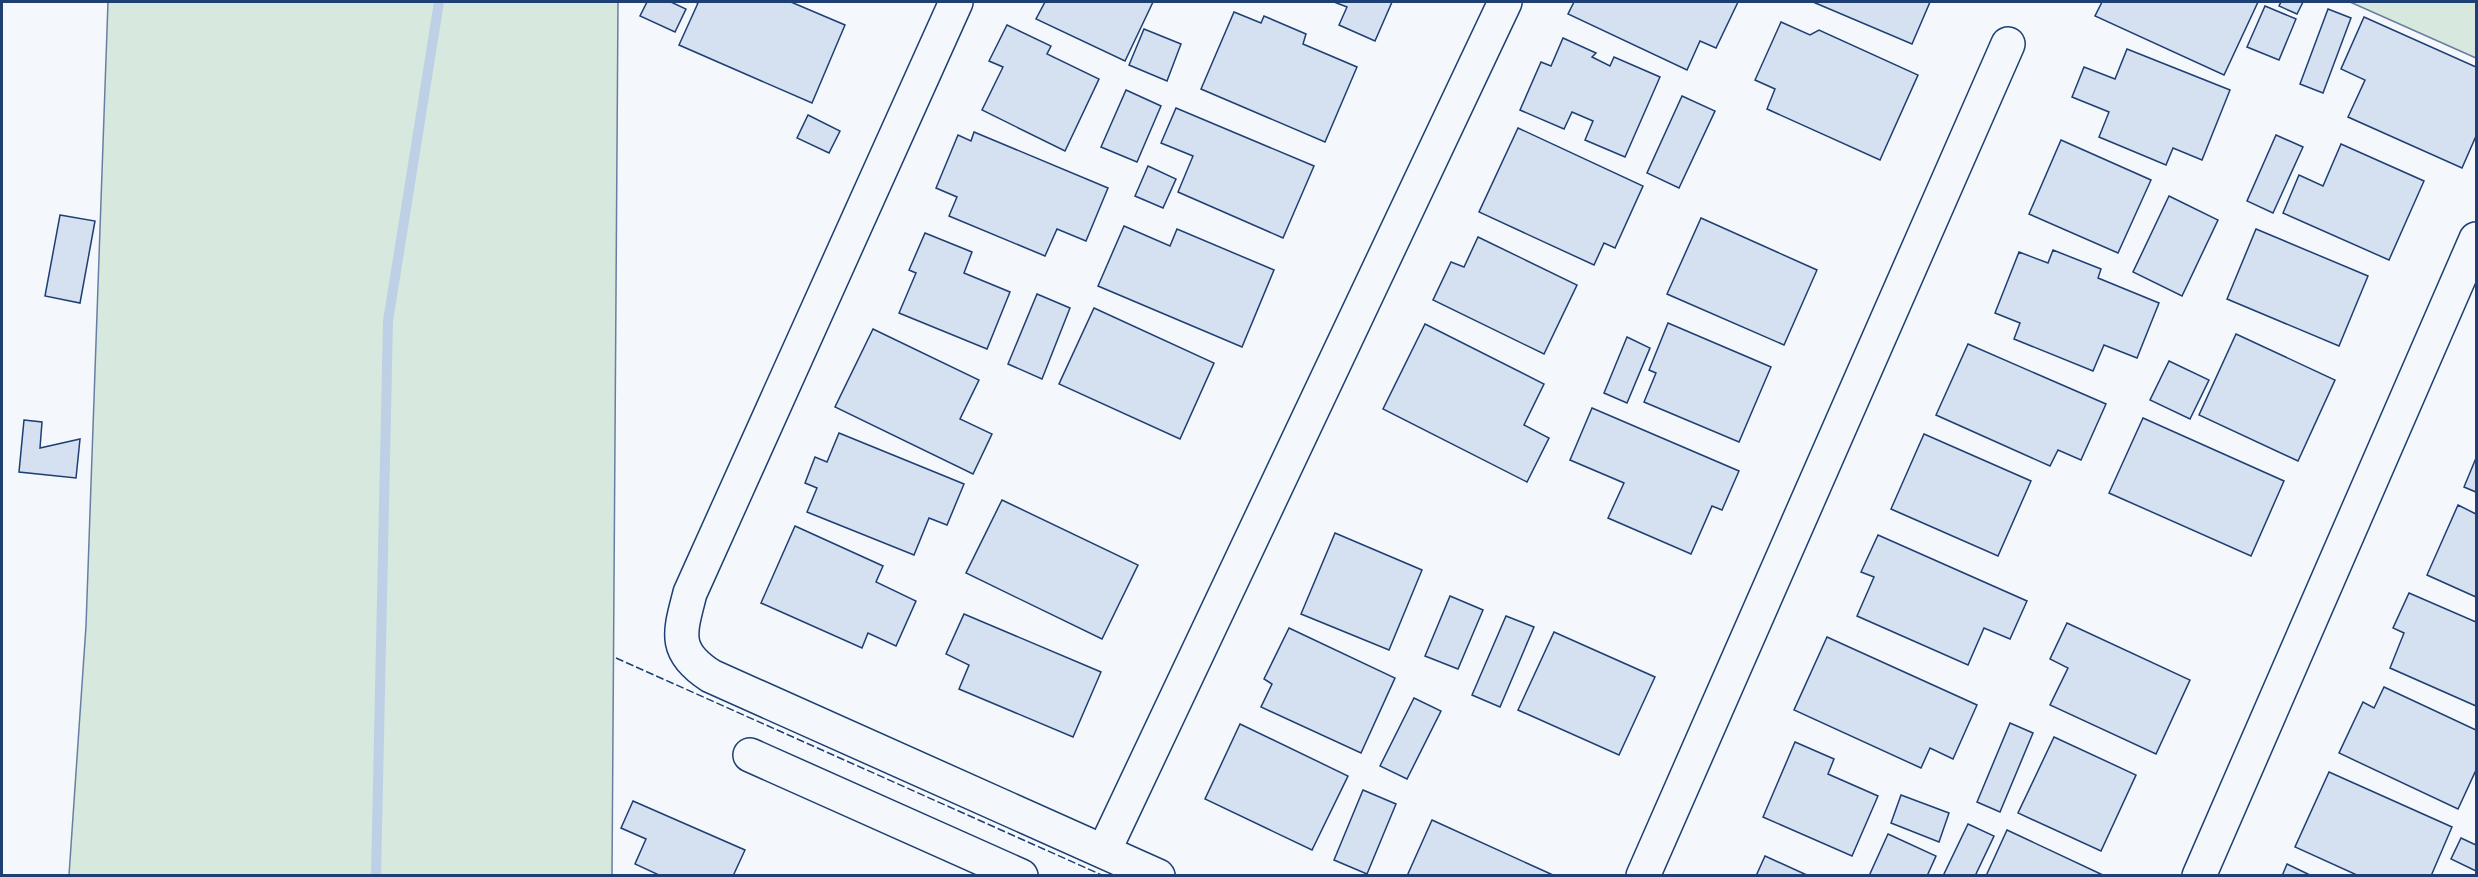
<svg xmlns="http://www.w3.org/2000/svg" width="2478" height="877" font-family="'Public Sans',sans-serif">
  <rect width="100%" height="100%" fill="#f4f7fb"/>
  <!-- green -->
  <g fill="#d7e8df" stroke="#687fa3" stroke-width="1.5">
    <path d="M108,2H618L612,875H69L86,626Z"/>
    <path d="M2350,2H2476V58Z"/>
  </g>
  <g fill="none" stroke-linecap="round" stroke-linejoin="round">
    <!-- stream -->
    <path stroke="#bed0e5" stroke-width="10" d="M376,876L388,321L439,2"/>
  </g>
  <!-- building -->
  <g fill="#d5e0f0" stroke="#1d3f73" stroke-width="1.5">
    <path d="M647,2H671L686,9L675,32L640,16Z"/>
    <path d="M695,2H791L845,25L812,103L679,45L698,3Z"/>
    <path d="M1045,2H1153L1125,61L1036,19Z"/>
    <path d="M1334,2H1392L1375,41L1339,25L1347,7Z"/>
    <path d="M1574,2H1738L1716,48L1700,41L1687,70L1568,14Z"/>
    <path d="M1813,2H1930L1912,44Z"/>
    <path d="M2102,2H2258L2224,75L2095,16Z"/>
    <path d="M2281,2H2303L2297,14L2279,6Z"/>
    <path d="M2265,6L2296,19L2279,60L2247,47Z"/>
    <path d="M2328,9L2351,18L2323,93L2300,84Z"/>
    <path d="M1234,12L1261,23L1264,16L1306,34L1303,44L1357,67L1325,142L1201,89Z"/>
    <path d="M2364,17L2476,67V136L2462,168L2348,117L2365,80L2341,69Z"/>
    <path d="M1781,22L1810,35L1819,30L1918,75L1880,160L1767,109L1775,89L1755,80Z"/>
    <path d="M1007,25L1051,46L1047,54L1099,79L1065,151L982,110L1003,67L989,61Z"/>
    <path d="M1144,29L1181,44L1167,81L1129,65Z"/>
    <path d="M1563,38L1596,53L1592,57L1610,66L1614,57L1660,77L1625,157L1585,140L1593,121L1572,112L1564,129L1520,110L1541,62L1551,66Z"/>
    <path d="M2127,49L2230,90L2202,160L2173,148L2166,165L2099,137L2109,112L2072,97L2084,67L2115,79Z"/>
    <path d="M1126,90L1161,106L1137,162L1101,147Z"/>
    <path d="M1682,96L1715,111L1679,188L1647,173Z"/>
    <path d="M1176,108L1314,166L1283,238L1178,192L1193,156L1161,143Z"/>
    <path d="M808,115L840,131L829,153L797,138Z"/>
    <path d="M1518,128L1643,186L1615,248L1604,243L1594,265L1479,212Z"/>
    <path d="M974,132L1108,188L1086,241L1057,229L1045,256L949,216L957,197L936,188L958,135L971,141Z"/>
    <path d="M2276,135L2303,147L2273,213L2247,201Z"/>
    <path d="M2061,140L2151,180L2118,253L2029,214Z"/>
    <path d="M2341,144L2424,181L2389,260L2283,213L2299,175L2323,186Z"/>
    <path d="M1148,166L1176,179L1163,208L1135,196Z"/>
    <path d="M2169,196L2218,220L2182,296L2133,272Z"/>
    <path d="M60,215L95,221L80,303L45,296Z"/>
    <path d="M1701,218L1817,270L1784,345L1667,294Z"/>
    <path d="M1124,226L1170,246L1177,229L1274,270L1242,347L1098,286Z"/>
    <path d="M2256,229L2368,276L2339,346L2227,299Z"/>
    <path d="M925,233L972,252L964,273L1010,292L987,349L899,313L916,273L909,270Z"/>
    <path d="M1478,237L1577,285L1544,354L1433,300L1451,262L1464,267Z"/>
    <path d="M2053,250L2101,269L2098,278L2159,303L2137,358L2104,345L2093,371L2014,339L2020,323L1995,313L2019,252L2048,263Z"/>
    <path d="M1037,294L1070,308L1042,379L1008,364Z"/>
    <path d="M1094,308L1214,363L1180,439L1059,384Z"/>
    <path d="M1668,323L1771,367L1739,442L1644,402L1656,373L1649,370Z"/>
    <path d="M1425,324L1544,384L1524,425L1549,438L1527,482L1383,409Z"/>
    <path d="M873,329L979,380L960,419L992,434L973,474L835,407Z"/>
    <path d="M2236,334L2335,380L2298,461L2199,415Z"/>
    <path d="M1627,337L1650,348L1627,403L1604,393Z"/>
    <path d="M1968,344L2106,404L2081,460L2058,450L2050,466L1936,415Z"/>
    <path d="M2169,361L2209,380L2190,419L2150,400Z"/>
    <path d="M1592,408L1739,471L1722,510L1712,506L1691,554L1608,518L1624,483L1570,460Z"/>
    <path d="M2143,418L2284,481L2251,556L2109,493Z"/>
    <path d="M24,420L42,422L40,448L80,439L76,478L19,472Z"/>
    <path d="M839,433L964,484L947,525L929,518L914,555L807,512L817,488L805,483L815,457L827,462Z"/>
    <path d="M1924,434L2031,481L1998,556L1891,509Z"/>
    <path d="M2476,458V492L2464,487Z"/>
    <path d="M1002,500L1138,565L1102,639L966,573Z"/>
    <path d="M2458,505L2476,514V597L2427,575Z"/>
    <path d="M795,526L883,566L876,582L916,601L896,646L868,633L862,648L761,603Z"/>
    <path d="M1335,533L1422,570L1389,650L1301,614Z"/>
    <path d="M1878,535L2027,601L2010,639L1984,628L1968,665L1857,616L1874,577L1861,572Z"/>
    <path d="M2409,593L2476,622V706L2390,668L2404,633L2393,628Z"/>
    <path d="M1450,596L1483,610L1458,669L1425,656Z"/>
    <path d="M964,614L1101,672L1073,737L959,689L969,665L946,654Z"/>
    <path d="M1506,616L1534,627L1500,707L1472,695Z"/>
    <path d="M2067,623L2190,680L2156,754L2050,705L2068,668L2050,659Z"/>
    <path d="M1289,628L1395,678L1361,753L1261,707L1272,684L1264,679Z"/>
    <path d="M1554,632L1655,677L1619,755L1518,710Z"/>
    <path d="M1827,637L1977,705L1953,759L1930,748L1921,768L1794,710Z"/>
    <path d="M2384,687L2476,730V770L2458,809L2339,753L2363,702L2374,708Z"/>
    <path d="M1414,698L1441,711L1407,779L1380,766Z"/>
    <path d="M2010,723L2033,733L2000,812L1977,802Z"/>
    <path d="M1240,724L1348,776L1312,850L1205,799Z"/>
    <path d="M2054,737L2136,775L2101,851L2018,813Z"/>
    <path d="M1795,742L1834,759L1828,774L1878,796L1852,856L1763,817Z"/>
    <path d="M2329,772L2452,827L2431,876H2359L2295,847Z"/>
    <path d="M1363,790L1396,804L1367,874L1334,860Z"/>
    <path d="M1901,795L1949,813L1939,842L1891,823Z"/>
    <path d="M633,801L745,850L733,876H661L635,864L646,839L621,828Z"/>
    <path d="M1432,820L1553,875L1407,876Z"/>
    <path d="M1968,824L1994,836L1975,876H1943Z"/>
    <path d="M2007,830L2105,876H1986Z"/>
    <path d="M1888,834L1936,856L1927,876H1869Z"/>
    <path d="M2461,838L2476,845V871L2451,859Z"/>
    <path d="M1765,856L1809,876H1756Z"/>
    <path d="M2287,864L2312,876H2282Z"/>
  </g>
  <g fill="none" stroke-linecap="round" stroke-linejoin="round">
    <defs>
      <g id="minor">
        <path d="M956,2L690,593C680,632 672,651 711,676L1158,876"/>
        <path d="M750,755L1021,876"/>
        <path d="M1104,851L1505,2"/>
        <path d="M1643,876L2008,44"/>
        <path d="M2199,876L2476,239"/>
      </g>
    </defs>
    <!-- minor casing -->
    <use href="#minor" stroke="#1d3f73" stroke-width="36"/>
    <!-- minor -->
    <use href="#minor" stroke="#f4f7fb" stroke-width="33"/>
    <!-- fence -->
    <path stroke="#1d3f73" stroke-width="1.5" stroke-dasharray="8 3" stroke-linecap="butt" d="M616,658L1104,876"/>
  </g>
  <!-- border -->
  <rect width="2478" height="877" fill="none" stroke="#1d3f73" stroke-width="6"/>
</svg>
